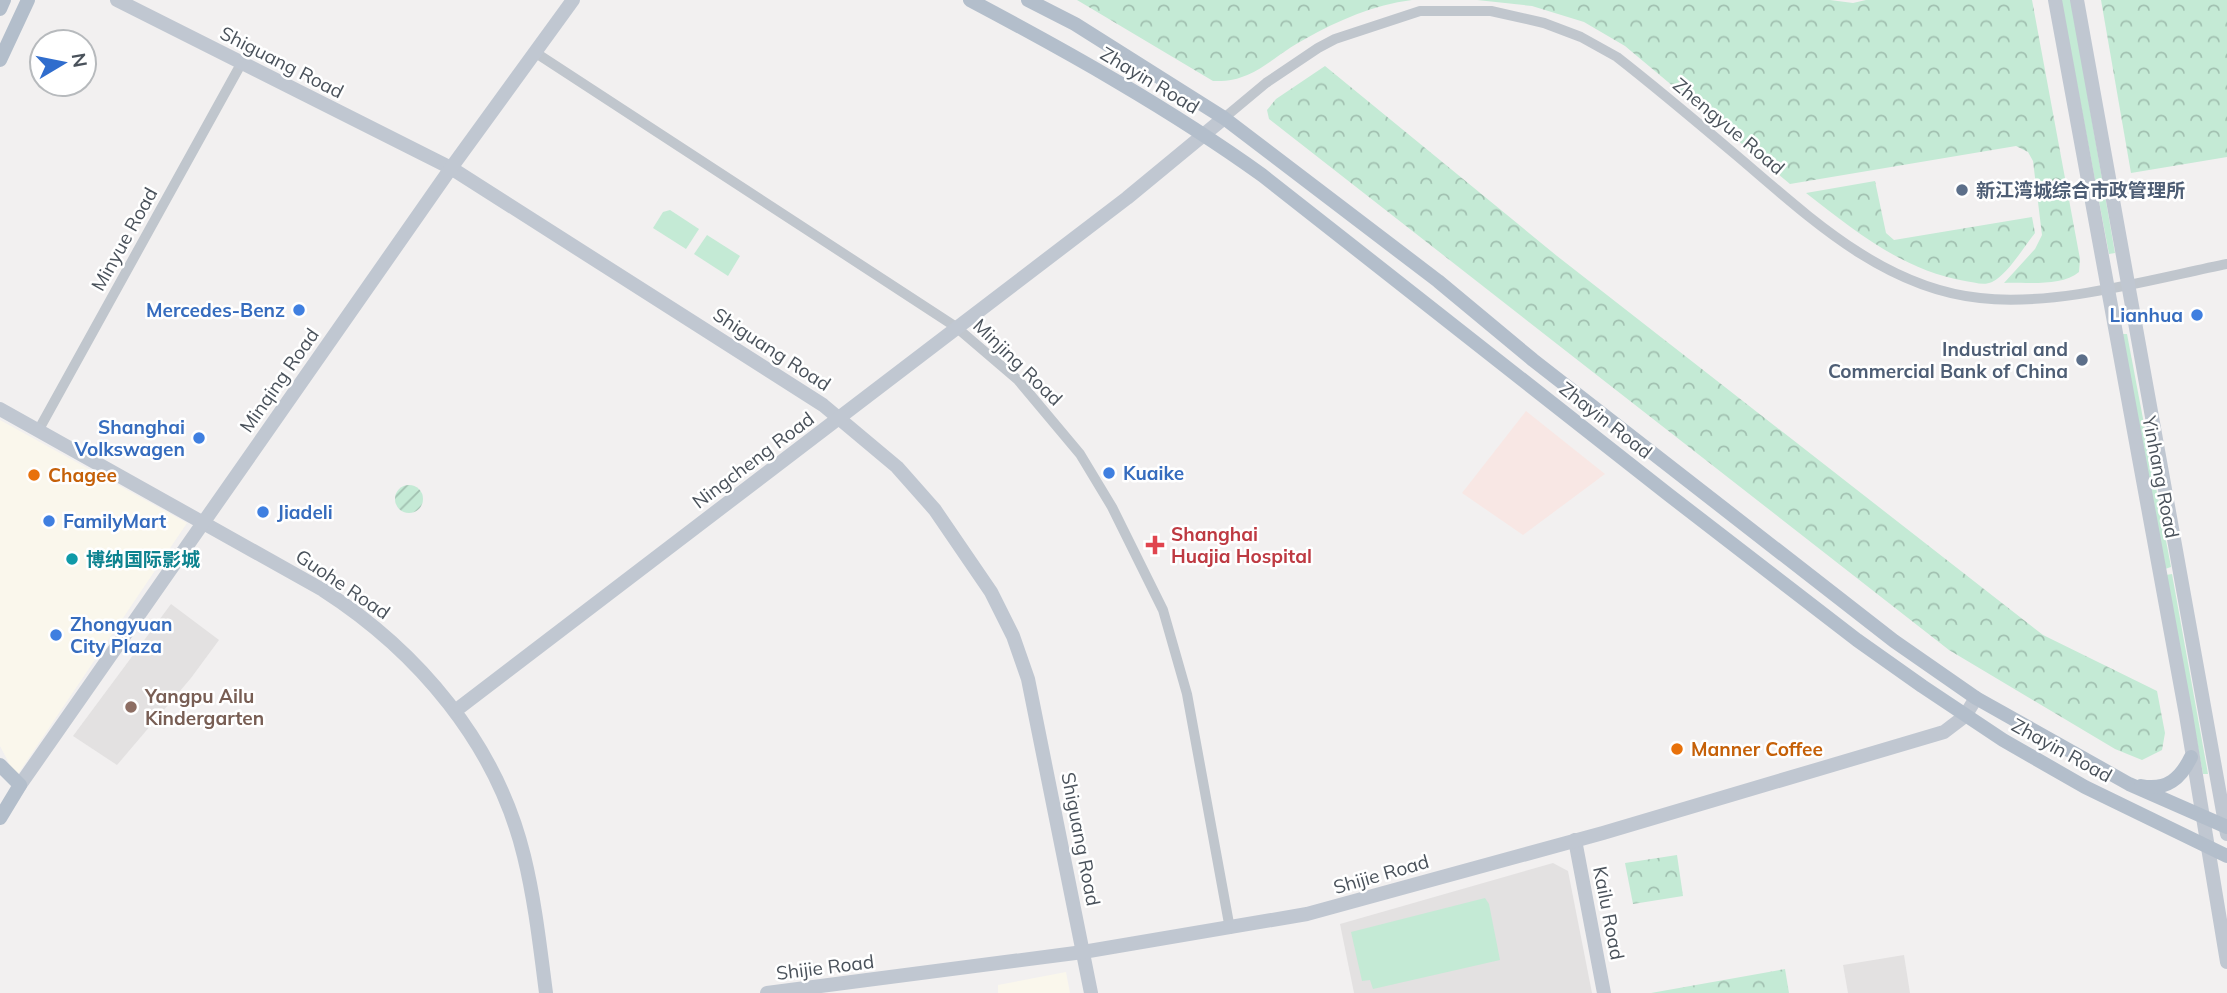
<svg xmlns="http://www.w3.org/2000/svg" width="2227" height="993" font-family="Mulish,'Noto Sans SC',sans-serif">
  <defs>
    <pattern id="forest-crowns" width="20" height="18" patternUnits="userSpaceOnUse" patternTransform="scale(1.75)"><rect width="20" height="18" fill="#c4ead5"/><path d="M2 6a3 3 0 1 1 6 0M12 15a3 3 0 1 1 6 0" fill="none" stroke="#a1c0b0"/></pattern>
    <pattern id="garden-furrows" width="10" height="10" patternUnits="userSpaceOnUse" patternTransform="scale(1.75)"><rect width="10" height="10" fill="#c4ead5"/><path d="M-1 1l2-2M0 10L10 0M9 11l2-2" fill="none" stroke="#a1c0b0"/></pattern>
  </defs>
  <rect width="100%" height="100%" fill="#f2f0f0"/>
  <!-- commercial -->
  <g fill="#faf7ec">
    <path d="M0,420L187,523L16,777L0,746Z"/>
    <path d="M1066,972L1070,993H998V985Z"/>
  </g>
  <!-- education -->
  <g fill="#e3e1e1">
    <path d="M171,604L219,640L191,678L117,765L73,736Z"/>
    <path d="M1553,863L1568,871L1592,993H1354L1340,924Z"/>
    <path d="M1904,955L1910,993H1848L1843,965Z"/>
  </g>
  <!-- medical -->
  <path fill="#f8e7e4" d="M1526,411L1605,474L1523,535L1462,493Z"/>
  <!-- grass -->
  <g fill="#c4ead5">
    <path d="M2061,0H2071L2115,253L2109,254Z"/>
    <path d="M670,210L699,229L686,249L653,228L663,212Z"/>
    <path d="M707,235L740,256L728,276L694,254Z"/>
    <path d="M2121,334H2127L2171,567L2165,569Z"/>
    <path d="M2172,574L2208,774H2203L2166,575Z"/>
    <path d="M1485,898L1489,904L1500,960L1373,989L1370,980L1362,981L1351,932Z"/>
  </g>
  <!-- forest -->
  <g fill="url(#forest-crowns)">
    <path d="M1077,0H1412C1373,5 1339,20 1305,39C1272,56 1254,83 1213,81Z"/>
    <path d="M1477,0H1830L1853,3L1866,0H2032L2080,259L2079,272C2061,287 2026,282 2004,283L2035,249L2042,235L2033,161L2028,152L2016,146L1790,184L1625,46L1584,22L1532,6Z"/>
    <path d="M2101,0H2227V157L2131,173Z"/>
    <path d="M1325,66L1557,256L2043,635L2157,691L2165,733L2162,750L2142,760L2115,749L1949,650L1269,119L1267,110L1276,99Z"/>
    <path d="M1875,181L1886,233L1894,240L2032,217L2035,233C2023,248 2008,274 1992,282C1984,286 1973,282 1965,281C1902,270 1855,231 1806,193Z"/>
    <path d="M1677,855L1683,896L1633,904L1625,863Z"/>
    <path d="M1785,969L1789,993H1651Z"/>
  </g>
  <!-- garden -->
  <circle fill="url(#garden-furrows)" cx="409" cy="499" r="14"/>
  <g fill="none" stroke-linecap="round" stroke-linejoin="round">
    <!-- street -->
    <g stroke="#c0c6cd" stroke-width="10">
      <path d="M536,53L956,327L1018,380L1080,454L1112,507L1163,610L1187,694L1230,929"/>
      <path d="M1224,118L1266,83L1318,48L1335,39L1420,11H1491L1544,23L1581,37L1617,57C1658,89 1697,122 1736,155C1808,216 1882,288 1980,298C2054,307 2153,279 2227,264"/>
      <path d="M38,431L241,64"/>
    </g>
    <!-- secondary -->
    <g stroke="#c0c7d1" stroke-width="14">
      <path d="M117,0L451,168L823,405L897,467L935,510L991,592L1013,636L1028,679L1091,993"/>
      <path d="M2055,0L2186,715L2227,962"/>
      <path d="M2077,0L2227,834"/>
      <path d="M0,409L323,590C418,651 497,744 524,856C535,901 540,947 546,993"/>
      <path d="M455,711L1127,198L1224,118"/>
      <path d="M20,785L451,168L573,0"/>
      <path d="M1575,840L1604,993"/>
      <path d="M767,993L1083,952L1307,914L1603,833L1944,732L1965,716L1976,698"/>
    </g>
    <!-- primary -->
    <g stroke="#b3becb" stroke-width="14">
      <path d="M970,0C1070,53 1170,109 1262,175L1669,495L1857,640L1922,686L2003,740L2085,787L2227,856"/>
      <path d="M1028,0L1075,24L1224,118L1438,281L1533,360L1894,641L1976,698L2129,784L2227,827"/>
      <path d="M0,9L4,0"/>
      <path d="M0,60L28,0"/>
      <path d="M0,765L20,785L0,818"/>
      <path d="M2141,786C2167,791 2181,778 2191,757"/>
    </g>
  </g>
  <!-- markers -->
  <g fill="#5c6f8a" stroke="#fff" stroke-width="2.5">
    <circle cx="1962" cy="190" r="7"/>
    <circle cx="2082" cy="360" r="7"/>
  </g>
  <g fill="#3f7fe0" stroke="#fff" stroke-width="2.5">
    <circle cx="299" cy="310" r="7"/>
    <circle cx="2197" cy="315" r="7"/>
    <circle cx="199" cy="438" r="7"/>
    <circle cx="1109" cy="473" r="7"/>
    <circle cx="263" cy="512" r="7"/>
    <circle cx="49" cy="521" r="7"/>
    <circle cx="56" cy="635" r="7"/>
  </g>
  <g fill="#e8710a" stroke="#fff" stroke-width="2.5">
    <circle cx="34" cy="475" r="7"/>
    <circle cx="1677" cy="749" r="7"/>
  </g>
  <path fill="#e0444e" stroke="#fff" stroke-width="2.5" d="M1151.5 534.5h7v7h7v7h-7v7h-7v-7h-7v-7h7z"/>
  <circle fill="#0f9aa8" stroke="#fff" stroke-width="2.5" cx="72" cy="559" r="7"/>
  <circle fill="#8d6e63" stroke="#fff" stroke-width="2.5" cx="131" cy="707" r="7"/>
  <g text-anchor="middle" stroke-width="5" stroke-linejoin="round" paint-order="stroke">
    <!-- street labels -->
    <g font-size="19" fill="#4a525b" stroke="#fff">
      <text transform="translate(282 62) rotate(27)" y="7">Shiguang Road</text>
      <text transform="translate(1150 80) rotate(31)" y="7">Zhayin Road</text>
      <text transform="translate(1729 126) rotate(40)" y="7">Zhengyue Road</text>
      <text transform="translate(124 239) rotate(-61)" y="7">Minyue Road</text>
      <text transform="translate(772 349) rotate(33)" y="7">Shiguang Road</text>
      <text transform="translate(1018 362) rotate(44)" y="7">Minjing Road</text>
      <text transform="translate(279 380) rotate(-55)" y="7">Minqing Road</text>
      <text transform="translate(1606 420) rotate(38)" y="7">Zhayin Road</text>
      <text transform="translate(753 460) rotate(-37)" y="7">Ningcheng Road</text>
      <text transform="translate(2161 477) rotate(79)" y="7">Yinhang Road</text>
      <text transform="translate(343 584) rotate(34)" y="7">Guohe Road</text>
      <text transform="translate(2062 750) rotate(29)" y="7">Zhayin Road</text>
      <text transform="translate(1081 839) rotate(79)" y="7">Shiguang Road</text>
      <text transform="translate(1381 874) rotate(-16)" y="7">Shijie Road</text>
      <text transform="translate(1609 913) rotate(79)" y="7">Kailu Road</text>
      <text transform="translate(825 967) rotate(-7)" y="7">Shijie Road</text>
    </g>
    <!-- service labels -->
    <g font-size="19" font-weight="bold" fill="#4e5e75" stroke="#fff" text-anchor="start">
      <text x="1976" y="197">新江湾城综合市政管理所</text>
      <text x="2068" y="356" text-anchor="end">Industrial and<tspan x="2068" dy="22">Commercial Bank of China</tspan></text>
    </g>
    <!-- shop labels -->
    <g font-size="19" font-weight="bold" fill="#366cbe" stroke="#fff" text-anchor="start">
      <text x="285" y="317" text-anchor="end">Mercedes-Benz</text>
      <text x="2183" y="322" text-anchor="end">Lianhua</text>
      <text x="185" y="434" text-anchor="end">Shanghai<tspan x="185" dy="22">Volkswagen</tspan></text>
      <text x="1123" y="480">Kuaike</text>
      <text x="277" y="519">Jiadeli</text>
      <text x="63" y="528">FamilyMart</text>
      <text x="70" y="631">Zhongyuan<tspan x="70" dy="22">City Plaza</tspan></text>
    </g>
    <!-- food labels -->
    <g font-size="19" font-weight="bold" fill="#c56008" stroke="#fff" text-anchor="start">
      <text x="48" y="482">Chagee</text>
      <text x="1691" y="756">Manner Coffee</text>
    </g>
    <!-- health labels -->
    <g font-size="19" font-weight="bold" fill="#be3a42" stroke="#fff" text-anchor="start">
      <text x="1171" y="541">Shanghai<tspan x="1171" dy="22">Huajia Hospital</tspan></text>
    </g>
    <!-- culture labels -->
    <g font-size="19" font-weight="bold" fill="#0d838f" stroke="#fff" text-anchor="start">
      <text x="86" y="566">博纳国际影城</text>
    </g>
    <!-- education labels -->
    <g font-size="19" font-weight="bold" fill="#785e54" stroke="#fff" text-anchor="start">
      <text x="145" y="703">Yangpu Ailu<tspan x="145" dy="22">Kindergarten</tspan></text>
    </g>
  </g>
  <!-- north arrow -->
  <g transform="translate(63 63) rotate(80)"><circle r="33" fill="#ffffff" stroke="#b7babd" stroke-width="2"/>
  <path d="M0-5L12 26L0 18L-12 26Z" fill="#306dcd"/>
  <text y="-10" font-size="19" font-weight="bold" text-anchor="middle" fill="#4a525b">N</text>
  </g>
</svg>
